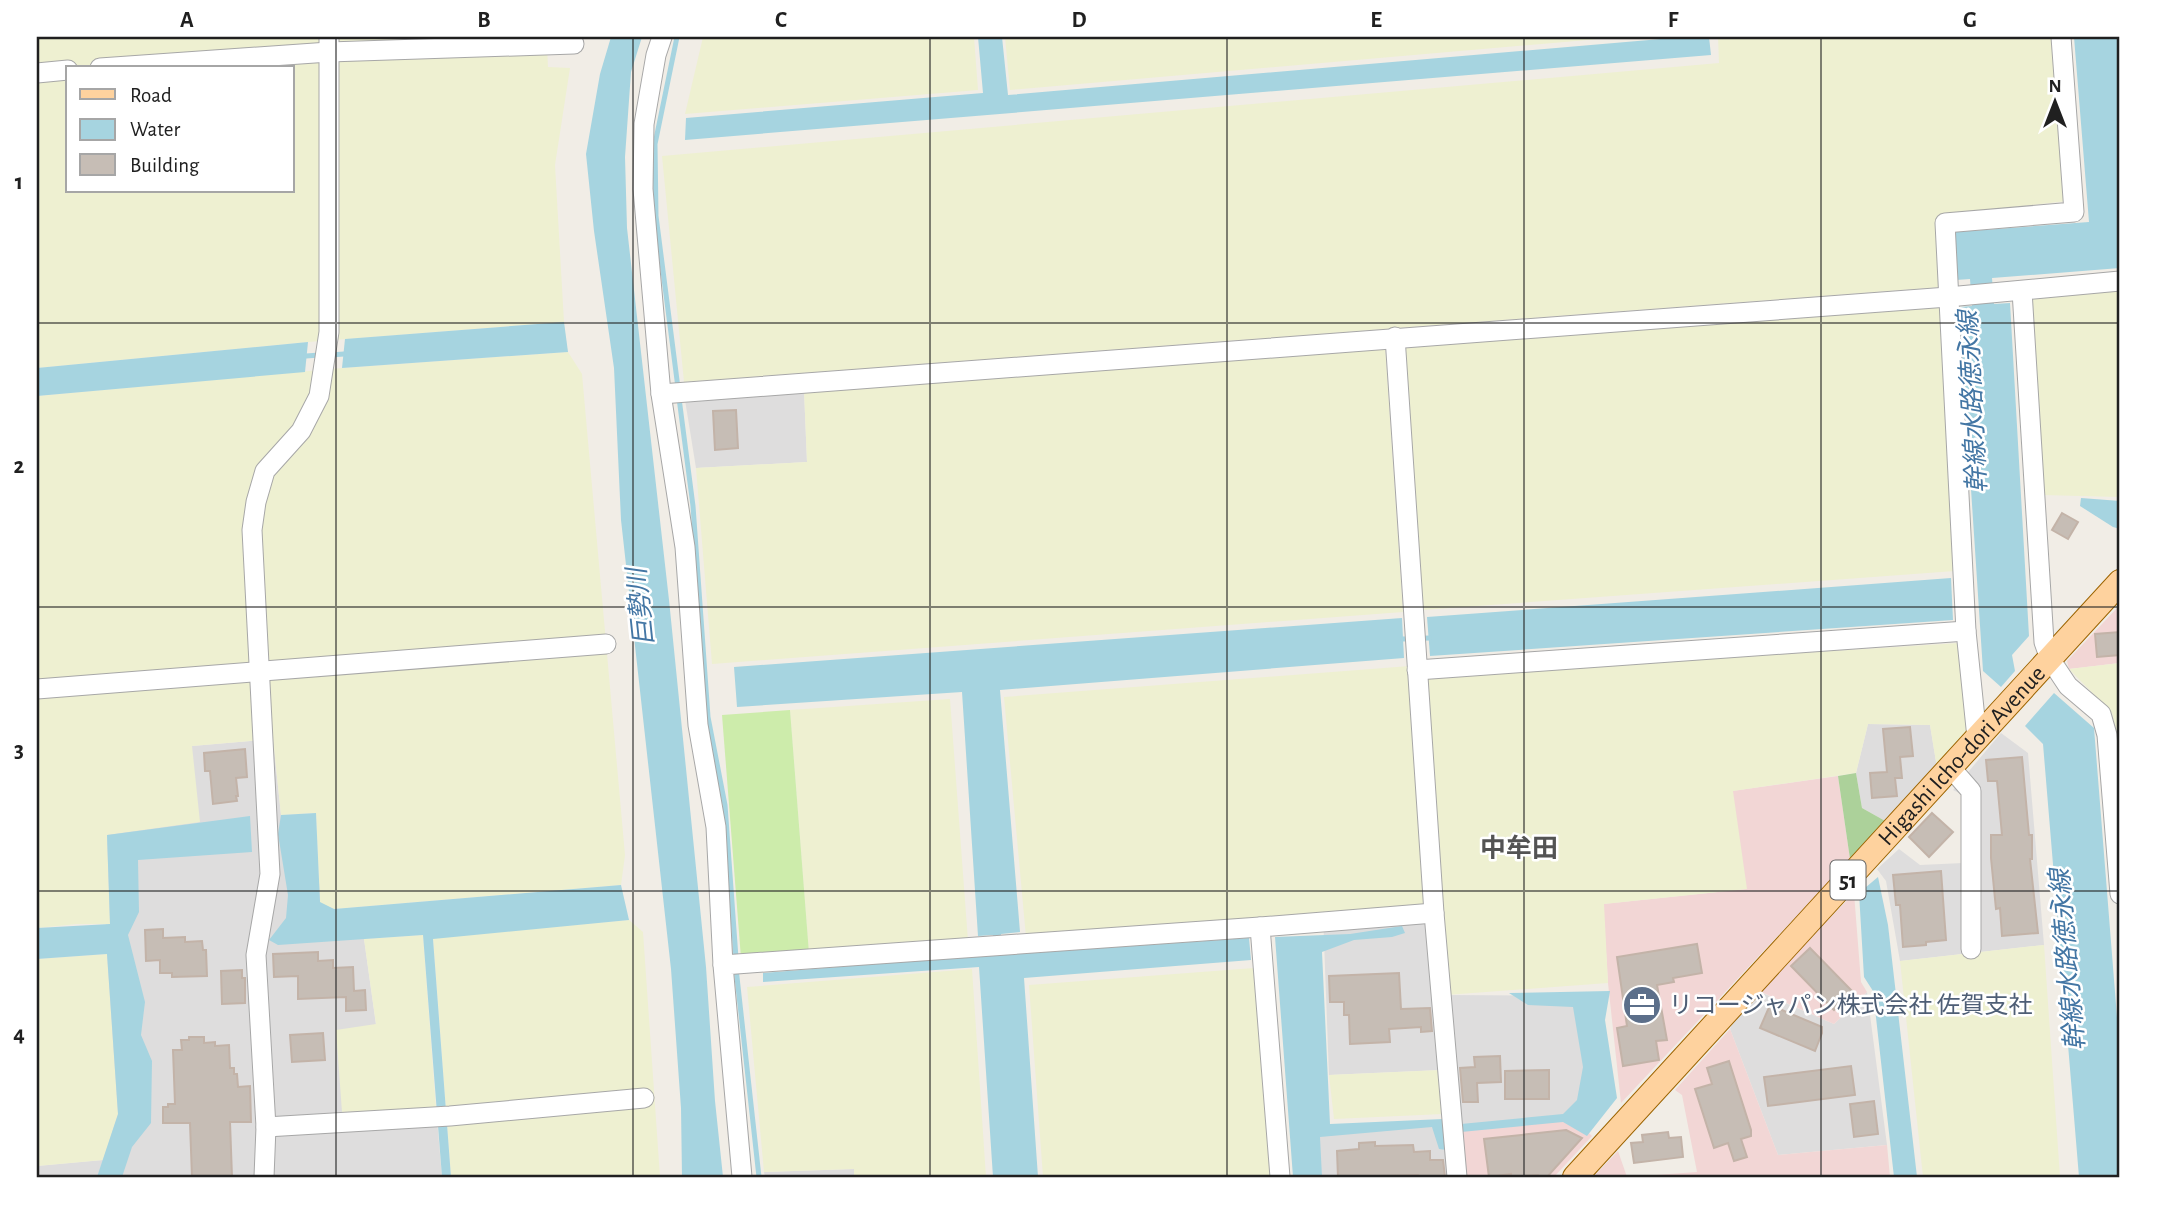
<svg xmlns="http://www.w3.org/2000/svg" width="2157" height="1214" font-family="'Alegreya Sans','Noto Sans JP',sans-serif">
  <rect width="100%" height="100%" fill="#f1ede6"/>
  <!-- residential -->
  <g fill="#dedddd">
    <path d="M804,390L807,462L696,468L685,400Z"/>
    <path d="M1868,724L1930,725L1937,768L1887,822L1862,808L1856,773Z"/>
    <path d="M2001,733L2028,753L2044,945L1900,961L1886,881L1877,869L1899,849L1920,865L1963,863L1965,796L1953,790Z"/>
    <path d="M273,739L281,815L334,909L364,939L376,1025L343,1112L436,1108L442,1177H37V1166L103,1160L107,835L192,746Z"/>
    <path d="M1440,908L1446,995L1579,996L1590,1078L1573,1118L1462,1177H1318L1312,1134L1441,1123L1443,1114L1440,1070L1329,1075L1323,914Z"/>
    <path d="M1758,991L1834,1024L1867,992L1887,1145L1778,1155L1730,1029L1734,1019Z"/>
    <path d="M854,1169V1177H765L764,1172Z"/>
  </g>
  <!-- commercial -->
  <g fill="#f2d6d5">
    <path d="M2120,605V663L2069,669L2067,661Z"/>
    <path d="M1838,776L1850,859L1621,1103L1608,983L1603,904L1746,889L1732,791Z"/>
    <path d="M1854,893L1861,982L1867,992L1834,1024L1759,991Z"/>
    <path d="M1730,1029L1778,1155L1887,1145L1890,1177H1628L1697,1172L1682,1095L1675,1090Z"/>
    <path d="M1573,1118L1592,1136L1554,1177H1462L1457,1127Z"/>
    <path d="M1618,1151L1627,1177H1595L1594,1176Z"/>
  </g>
  <!-- farmland -->
  <g fill="#eef0d1" fill-rule="evenodd">
    <path d="M37,37H462L463,48L547,47L548,67L570,68L555,165L564,322L308,342L37,368ZM68,68H292V191H68Z"/>
    <path d="M703,37H974L978,90L685,114Z"/>
    <path d="M1005,37H1622L1010,90Z"/>
    <path d="M1718,37H2052L2067,201L1937,216L1941,287L684,382L662,156L1719,63Z"/>
    <path d="M2120,290V497L2042,495L2029,296Z"/>
    <path d="M1942,306L1955,571L1422,610L1401,342Z"/>
    <path d="M1385,345L1403,612L712,664L696,468L807,462L804,390Z"/>
    <path d="M568,352L582,374L625,855L621,885L334,909L320,903L316,813L281,815L273,739L192,746L200,822L107,835L110,924H77L37,928V396L342,368Z"/>
    <path d="M1959,643L1967,732L1937,768L1930,725L1868,724L1856,773L1733,791L1747,889L1604,904L1608,983L1446,995L1425,677Z"/>
    <path d="M2120,663V772L2118,740L2112,713L2069,669Z"/>
    <path d="M1410,666L1428,909L1026,937L1004,697Z"/>
    <path d="M950,699L968,941L809,953L790,710Z"/>
    <path d="M629,920L643,932L660,1177H451L433,938Z"/>
    <path d="M423,935L436,1108L342,1112L336,1030L376,1024L364,939Z"/>
    <path d="M2044,945L2060,1177H1923L1900,961Z"/>
    <path d="M107,954L118,1114L103,1160L37,1166V959Z"/>
    <path d="M1254,968L1275,1177H1043L1029,985Z"/>
    <path d="M972,969L986,1177H854V1169L764,1172L747,987Z"/>
    <path d="M1441,1070L1443,1114L1334,1119L1329,1075Z"/>
  </g>
  <!-- grass -->
  <path fill="#cdecab" d="M790,710L809,953L741,958L722,715Z"/>
  <!-- forest -->
  <path fill="#acd19a" d="M1856,773L1862,808L1887,822L1850,859L1838,776Z"/>
  <!-- water -->
  <g fill="#a6d4e0">
    <path d="M611,37H642L631,72L625,157L627,228L669,600L706,967L715,1101L723,1177H682L681,1108L671,969L621,520L614,368L594,231L586,154L600,74Z"/>
    <path d="M978,37H1002L1008,95L1684,37H1709L1711,55L685,140L686,118L983,93Z"/>
    <path d="M2074,37H2117L2120,69V268L1992,278L1994,304L2010,303L2029,636L2012,655L2015,671L2001,687L1983,671L1959,307L1972,306L1970,279L1956,280V232L2089,222Z"/>
    <path d="M564,322L568,352L342,368L345,339Z"/>
    <path d="M308,342L305,372L37,396V368Z"/>
    <path d="M2081,498L2120,501V529L2113,527L2080,506Z"/>
    <path d="M1951,578L1953,620L1430,656L1427,617Z"/>
    <path d="M1402,618L1404,658L1000,690L1020,932L1001,934L1003,955L1249,938L1251,960L1024,978L1038,1177H993L979,967L763,982V973L998,954L993,935L978,936L962,692L737,707L734,667Z"/>
    <path d="M2054,693L2094,728L2120,1055V1177H2079L2043,744L2025,726Z"/>
    <path d="M316,813L320,902L334,909L621,885L629,920L433,939L451,1177H442L423,935L278,945L269,940L286,918L288,895L278,834L281,815Z"/>
    <path d="M250,816L252,852L138,860L139,912L128,935L145,1002L141,1035L152,1061L151,1123L132,1147L122,1177H97L118,1114L107,954L37,959V928L110,924L107,835Z"/>
    <path d="M1878,877L1888,925L1917,1177H1894L1873,991L1864,977L1859,893Z"/>
    <path d="M1402,926L1405,933L1392,937L1354,940L1322,952L1330,1124L1443,1119L1447,1150L1439,1149L1432,1127L1320,1137L1322,1177H1293L1275,937L1350,934Z"/>
    <path d="M1610,991L1605,1020L1617,1098L1587,1136L1563,1122L1461,1132V1124L1563,1114L1577,1100L1583,1067L1573,1007L1528,1005L1509,993Z"/>
  </g>
  <g fill="none" stroke-linecap="round" stroke-linejoin="round">
    <!-- stream -->
    <g stroke="#a6d4e0" stroke-width="5">
      <path d="M677,37L655,144L656,216L678,388"/>
      <path d="M330,355L344,354"/>
      <path d="M306,356L320,355"/>
      <path d="M679,398L693,506L708,717L725,805L736,958"/>
      <path d="M1403,639L1429,638"/>
      <path d="M736,968L759,1177"/>
    </g>
  </g>
  <!-- building -->
  <g fill="#c6bdb5" stroke="#c3b3a8" stroke-width="2">
    <path d="M736,410L738,448L715,450L713,411Z"/>
    <path d="M2062,513L2078,522L2068,539L2052,530Z"/>
    <path d="M2120,632V655L2097,657L2095,634Z"/>
    <path d="M1910,727L1913,756L1900,757L1902,778H1895L1897,796L1872,798L1870,773L1887,772L1883,729Z"/>
    <path d="M245,749L247,777L236,778L238,796H236L237,801L213,804L210,771H205L204,753Z"/>
    <path d="M2022,757L2029,835H2032V859H2030L2038,933L2002,936L2000,908L1996,909L1991,858V835H2002L1997,781H1988L1986,760Z"/>
    <path d="M1932,813L1953,832L1929,857L1909,837Z"/>
    <path d="M1941,871L1946,940L1926,942V945L1903,947L1900,905H1896L1893,875Z"/>
    <path d="M163,929V938L185,937V942L202,941L203,950H206L207,976L172,977V973H160V960L146,961L145,930Z"/>
    <path d="M1697,944L1702,973L1673,978L1674,982L1657,985L1667,1040L1656,1041L1659,1060L1623,1066L1617,1028L1627,1026L1617,957Z"/>
    <path d="M1810,948L1852,991L1834,1010L1791,966Z"/>
    <path d="M318,952V961L333,960V968L353,967L354,991L365,990L366,1010L346,1011V997L298,999V976L274,977L273,954Z"/>
    <path d="M242,970V978H245V1003L222,1004L221,971Z"/>
    <path d="M1399,973L1401,1009L1430,1008L1432,1031L1421,1032V1027L1389,1029L1390,1042L1350,1044L1349,1015H1344V1002H1330L1329,976Z"/>
    <path d="M1770,1005L1822,1027V1033L1815,1051L1760,1028Z"/>
    <path d="M323,1033L325,1060L292,1062L290,1035Z"/>
    <path d="M189,1037H204V1043L215,1042V1046L229,1045L230,1068H234V1074H237L238,1087L250,1086L251,1122H230L232,1177H192L190,1123H163V1107H168V1104H175L173,1050H182L181,1040H189Z"/>
    <path d="M1500,1056L1501,1082L1477,1083L1478,1102H1463L1460,1068L1475,1067L1474,1057Z"/>
    <path d="M1729,1061L1751,1130V1136L1741,1139L1747,1157L1734,1161L1728,1143L1714,1148L1695,1089L1712,1084L1707,1068Z"/>
    <path d="M1851,1066L1855,1095L1768,1106L1764,1077Z"/>
    <path d="M1549,1070V1099H1505V1071Z"/>
    <path d="M1874,1101L1878,1134L1854,1137L1850,1104Z"/>
    <path d="M1566,1130L1582,1138L1547,1177H1539L1538,1175L1511,1177V1174L1489,1177L1484,1139Z"/>
    <path d="M1668,1132L1669,1138L1681,1137L1683,1157L1634,1163L1631,1143L1643,1142L1642,1135Z"/>
    <path d="M1375,1142V1146L1413,1145L1414,1152L1430,1151V1160H1443L1445,1177H1419L1418,1175L1338,1177L1337,1151L1359,1149V1143Z"/>
  </g>
  <g fill="none" stroke-linecap="round" stroke-linejoin="round">
    <defs>
      <g id="minor">
        <path d="M662,37L656,55L644,124L643,189L661,394L685,547L698,725L716,827L723,965"/>
        <path d="M100,68L329,52L574,44"/>
        <path d="M37,73L68,70"/>
        <path d="M2022,291L2044,642L2050,659L2068,686L2101,714L2107,735L2120,894"/>
        <path d="M1395,337L1434,913L1457,1177"/>
        <path d="M661,394L1948,297L2120,281"/>
        <path d="M1417,670L1966,631"/>
        <path d="M37,689L606,644"/>
        <path d="M1977,738L1966,631L1945,223L2074,212L2061,37"/>
        <path d="M1951,768L1971,791V949"/>
        <path d="M1260,927L1280,1177"/>
        <path d="M266,1127L450,1116L644,1098"/>
        <path d="M264,1177L266,1127L256,955L270,874L252,530L256,502L265,471L301,431L319,396L329,332V37"/>
        <path d="M742,1177L723,965L1260,927L1434,913"/>
      </g>
      <g id="major">
        <path id="s1" d="M1575,1177L2120,582"/>
      </g>
    </defs>
    <!-- minor casing -->
    <use href="#minor" stroke="#a7a7a7" stroke-width="21"/>
    <!-- major casing -->
    <use href="#major" stroke="#9c6400" stroke-width="26"/>
    <!-- minor -->
    <use href="#minor" stroke="#fff" stroke-width="19"/>
    <!-- major -->
    <use href="#major" stroke="#fed29e" stroke-width="24"/>
  </g>
  <!-- grid -->
  <path fill="none" stroke="#202020" stroke-width="2" stroke-opacity="0.55" d="M336,37V1177M633,37V1177M930,37V1177M1227,37V1177M1524,37V1177M1821,37V1177M37,323H2120M37,607H2120M37,891H2120"/>
  <!-- icons -->
  <defs>
    <symbol id="office-disc" viewBox="-11 -11 22 22"><circle r="9.5" fill="#5c6f8a" stroke="#fff"/><path d="M-6-3h4V-5.5h4V-3h4V5H-6ZM-1-4.5V-3h2v-1.5ZM-6 0V1H6V0Z" fill="#fff"/></symbol>
  </defs>
  <g fill-rule="evenodd">
    <use href="#office-disc" x="1620" y="983" width="44" height="44"/>
  </g>
  <g text-anchor="middle" stroke-width="5" stroke-linejoin="round" paint-order="stroke">
    <!-- shield labels -->
    <rect fill="#fff" stroke="#636363" stroke-width="2" x="1830.5" y="860.5" width="35" height="39" rx="5"/>
    <g font-size="23" font-weight="bold" fill="#202020">
      <text x="1848" y="888">51</text>
    </g>
    <!-- street labels -->
    <g font-size="24" fill="#202020" stroke="#fff">
      <text dy="8" stroke="none"><textPath href="#s1" startOffset="572">Higashi Icho-dori Avenue</textPath></text>
    </g>
    <!-- service labels -->
    <g font-size="24" fill="#4e5e75" stroke="#fff" text-anchor="start">
      <text x="1669" y="1013">リコージャパン株式会社 佐賀支社</text>
    </g>
    <!-- water labels -->
    <g font-size="26" font-style="italic" fill="#4376a4" stroke="#fff">
      <text transform="translate(1972 402) rotate(-93)" y="9">幹線水路徳永線</text>
      <text transform="translate(640 607) rotate(-96)" y="9">巨勢川</text>
      <text transform="translate(2067 960) rotate(-95)" y="9">幹線水路徳永線</text>
    </g>
    <!-- neighbourhood labels -->
    <g font-size="26" font-weight="bold" fill="#535353" stroke="#fff">
      <text x="1519" y="857">中牟田</text>
    </g>
  </g>
  <!-- border -->
  <rect width="2157" height="1214" fill="none" stroke="#ffffff" stroke-width="77"/>
  <!-- legend -->
  <rect x="66" y="66" width="228" height="126" fill="#ffffff" stroke="#a6a6a6" stroke-width="2"/>
  <rect x="80" y="89" width="35" height="10" fill="#fed29e" stroke="#a6a6a6" stroke-width="2"/>
  <text x="130" y="102" font-size="21" fill="#202020">Road</text>
  <rect x="80" y="119" width="35" height="21" fill="#a6d4e0" stroke="#a6a6a6" stroke-width="2"/>
  <text x="130" y="136" font-size="21" fill="#202020">Water</text>
  <rect x="80" y="154" width="35" height="21" fill="#c6bdb5" stroke="#a6a6a6" stroke-width="2"/>
  <text x="130" y="172" font-size="21" fill="#202020">Building</text>
  <!-- north arrow -->
  <g transform="translate(2055 102)" stroke="#ffffff" stroke-width="5" paint-order="stroke">
  <path d="M0-5L12 26L0 18L-12 26Z" fill="#202020"/>
  <text y="-10" font-size="19" font-weight="bold" text-anchor="middle" fill="#202020">N</text>
  </g>
  <rect x="38" y="38" width="2080" height="1138" fill="none" stroke="#202020" stroke-width="2.5"/>
  <g font-size="23" text-anchor="middle" font-weight="bold" fill="#202020">
    <text x="187" y="27">A</text>
    <text x="484" y="27">B</text>
    <text x="781" y="27">C</text>
    <text x="1079" y="27">D</text>
    <text x="1376" y="27">E</text>
    <text x="1673" y="27">F</text>
    <text x="1970" y="27">G</text>
    <text x="19" y="189">1</text>
    <text x="19" y="473">2</text>
    <text x="19" y="757">3</text>
    <text x="19" y="1041">4</text>
  </g>
</svg>
